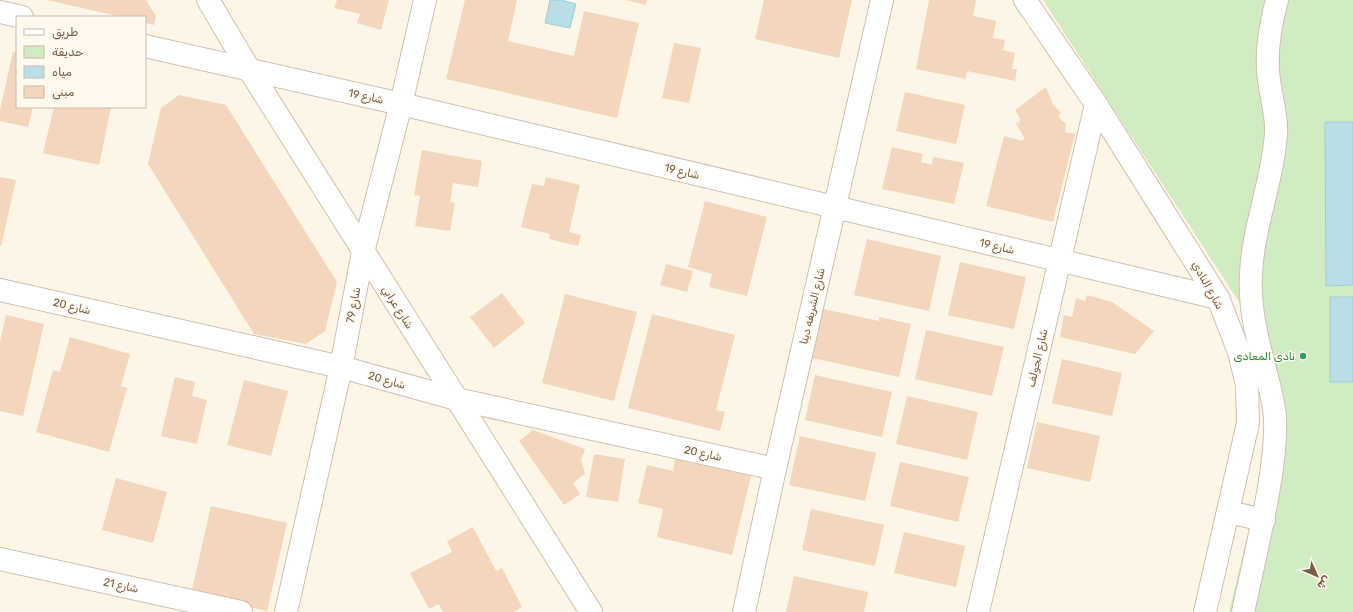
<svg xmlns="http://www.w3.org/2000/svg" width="1353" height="612" font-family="Rubik,'Noto Naskh Arabic',sans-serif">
  <rect width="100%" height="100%" fill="#fdf5e6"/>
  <!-- green -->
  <path fill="#d1ebc3" d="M1043,0H1353V612H1229L1265,462L1266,407L1241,305Z"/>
  <!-- water -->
  <g fill="#b9dee7" stroke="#9fcdd9">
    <path d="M550,0H561L576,4L570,28L545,23Z"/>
    <path d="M1325,122H1353V285L1326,286Z"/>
    <rect x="1330" y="297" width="23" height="85"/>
  </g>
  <!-- building -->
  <g fill="#f3d6bc">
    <path d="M48,0H146L156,16L154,25L145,23V17H121Z"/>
    <path d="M337,0H389L381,30L357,23L360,14L334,8Z"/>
    <path d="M465,0H517L508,41L574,56L584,11L639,23L617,118L446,79Z"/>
    <path d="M626,0H647L646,5Z"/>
    <path d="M764,0H852L839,58L755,39Z"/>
    <path d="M929,0H976L973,16L996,21L993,38L1005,40L1003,50L1015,53L1012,69H1017L1015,81L967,71L966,79L916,69Z"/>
    <path d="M674,43L701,48L689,103L662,98Z"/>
    <path d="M13,52L17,53V107H33L28,127L0,121V110Z"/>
    <path d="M1046,87L1053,104L1061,113L1058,115L1060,119L1066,124L1065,132L1075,134L1053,222L986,206L1004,136L1023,141L1024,137L1015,122L1019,123L1020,118L1015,110Z"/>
    <path d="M905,92L965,105L956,144L896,131Z"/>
    <path d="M179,95L226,105L337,282L325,331L306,344L254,334L148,164L161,108Z"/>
    <path d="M54,107H111L99,165L43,153Z"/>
    <path d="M892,147L923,154L921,162L932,165L933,157L964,163L954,204L882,189Z"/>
    <path d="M422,150L482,161L478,187L453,183L450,202L455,203L450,231L415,226L420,196L414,195Z"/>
    <path d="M0,177L16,180L1,246H0Z"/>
    <path d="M546,177L580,185L569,232L581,235L578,246L549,239L550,234L521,227L532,184L544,186Z"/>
    <path d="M705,201L767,217L747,296L709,287L712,274L688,267Z"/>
    <path d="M867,239L941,256L929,311L854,295Z"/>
    <path d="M960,262L1026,277L1014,329L948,315Z"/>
    <path d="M666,264L693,271L687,292L660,285Z"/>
    <path d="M502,293L525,323L494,348L470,317Z"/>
    <path d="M565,294L637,312L614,401L542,383Z"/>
    <path d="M1087,295L1112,302L1154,331L1135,354L1060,337L1064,315L1072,317L1076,298L1085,301Z"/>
    <path d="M823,309L879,321V317L911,324L899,377L812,358Z"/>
    <path d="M652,314L735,335L716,410L725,412L720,431L628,408Z"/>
    <path d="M6,315L44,324L23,416L0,411V342Z"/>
    <path d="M926,330L1004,347L992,396L915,379Z"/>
    <path d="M70,337L130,354L121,386L127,388L109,452L36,432L53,370L60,372Z"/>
    <path d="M1062,359L1122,373L1112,416L1052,403Z"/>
    <path d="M815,375L892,392L882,437L805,420Z"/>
    <path d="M175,377L195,382L192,396L207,400L197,444L161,436Z"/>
    <path d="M244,380L288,391L271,456L227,445Z"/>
    <path d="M907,396L978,412L967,460L896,444Z"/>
    <path d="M1037,422L1100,436L1090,482L1027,468Z"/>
    <path d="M533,430L585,449L581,460L585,474L573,483L580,494L564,505L519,441Z"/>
    <path d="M800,436L876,453L865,501L789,485Z"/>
    <path d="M594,454L625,459L618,502L586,497Z"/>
    <path d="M675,459L751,476L732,555L657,537L663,509L638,503L647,465L673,471Z"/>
    <path d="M900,462L969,477L958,522L890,506Z"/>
    <path d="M116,478L167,492L153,543L102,530Z"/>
    <path d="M211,506L287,523L267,611L191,594Z"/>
    <path d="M811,509L884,525L875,566L802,550Z"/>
    <path d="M473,527L496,571L502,568L522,607L513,612H443L439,604L429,609L410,573L452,552L447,541Z"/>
    <path d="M904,532L965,546L956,587L894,573Z"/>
    <path d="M794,576L868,592L864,612H786Z"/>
  </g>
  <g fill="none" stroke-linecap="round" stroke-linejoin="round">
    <defs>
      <g id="minor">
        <path d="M208,0L250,71L591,612"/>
        <path d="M1025,0L1096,104L1218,298L1239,352L1247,385L1248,423L1205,612"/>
        <path d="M0,12L22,17"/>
        <path d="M145,46L401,104L1218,298"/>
        <path d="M0,290L341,367L456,399L775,469"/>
        <path d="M1228,512L1264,520"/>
        <path d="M0,559L241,612"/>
        <path d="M286,612L341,367L363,252L401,104L425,0"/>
        <path d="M744,612L775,469L882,0"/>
        <path d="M978,612L1096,104"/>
        <path d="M1243,612C1252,570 1262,529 1269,487C1273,464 1276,442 1275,418C1274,402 1269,385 1265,369C1257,338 1249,307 1251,274C1253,226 1273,181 1276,133C1277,114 1271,98 1269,80C1265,53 1270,26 1277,0"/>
      </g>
    </defs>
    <!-- minor casing -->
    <use href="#minor" stroke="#d1c0ae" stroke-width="24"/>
    <!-- minor -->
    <use href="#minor" stroke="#fff" stroke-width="22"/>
  </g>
  <!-- markers -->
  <circle fill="#2e9e5b" stroke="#fff9ed" stroke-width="1.5" cx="1303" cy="356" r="4"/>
  <g text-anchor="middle" stroke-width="3" stroke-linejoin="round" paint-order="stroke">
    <!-- street labels -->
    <g font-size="11" fill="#775d4a" stroke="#fff9ed">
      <text transform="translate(366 96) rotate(12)" y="4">شارع 19</text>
      <text transform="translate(682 171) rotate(13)" y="4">شارع 19</text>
      <text transform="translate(997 246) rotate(13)" y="4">شارع 19</text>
      <text transform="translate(1208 285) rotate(61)" y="4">شارع النادي</text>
      <text transform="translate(353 305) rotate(-79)" y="4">شارع 79</text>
      <text transform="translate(72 306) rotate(13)" y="4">شارع 20</text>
      <text transform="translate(812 306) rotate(-77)" y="4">شارع الشريفه دينا</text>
      <text transform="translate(398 307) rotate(58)" y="4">شارع عرابي</text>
      <text transform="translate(1037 358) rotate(-77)" y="4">شارع الجولف</text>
      <text transform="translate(387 380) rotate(16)" y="4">شارع 20</text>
      <text transform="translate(703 453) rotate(12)" y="4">شارع 20</text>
      <text transform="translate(121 585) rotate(12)" y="4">شارع 21</text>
    </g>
    <!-- leisure labels -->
    <g font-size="11" fill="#27864d" stroke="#fff9ed" text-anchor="end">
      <text x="1295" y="360">نادى المعادى</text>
    </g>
  </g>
  <!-- legend -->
  <rect x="16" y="16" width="130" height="92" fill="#fff9ed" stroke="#c9bbac"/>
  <rect x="24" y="29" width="20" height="6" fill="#ffffff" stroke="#c9bbac"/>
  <text x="52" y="36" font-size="12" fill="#775d4a">طريق</text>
  <rect x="24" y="46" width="20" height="12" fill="#d1ebc3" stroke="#c9bbac"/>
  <text x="52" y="56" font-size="12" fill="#775d4a">حديقة</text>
  <rect x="24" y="66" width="20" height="12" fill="#b9dee7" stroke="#c9bbac"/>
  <text x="52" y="76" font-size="12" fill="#775d4a">مياه</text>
  <rect x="24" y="86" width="20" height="12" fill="#f3d6bc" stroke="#c9bbac"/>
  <text x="52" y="96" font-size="12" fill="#775d4a">مبنى</text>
  <!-- north arrow -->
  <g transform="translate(1317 576) rotate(135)" stroke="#fff9ed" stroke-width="3" paint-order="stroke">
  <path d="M0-3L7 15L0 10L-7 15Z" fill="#775d4a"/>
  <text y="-6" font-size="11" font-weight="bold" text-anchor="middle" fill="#775d4a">ش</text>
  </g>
</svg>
